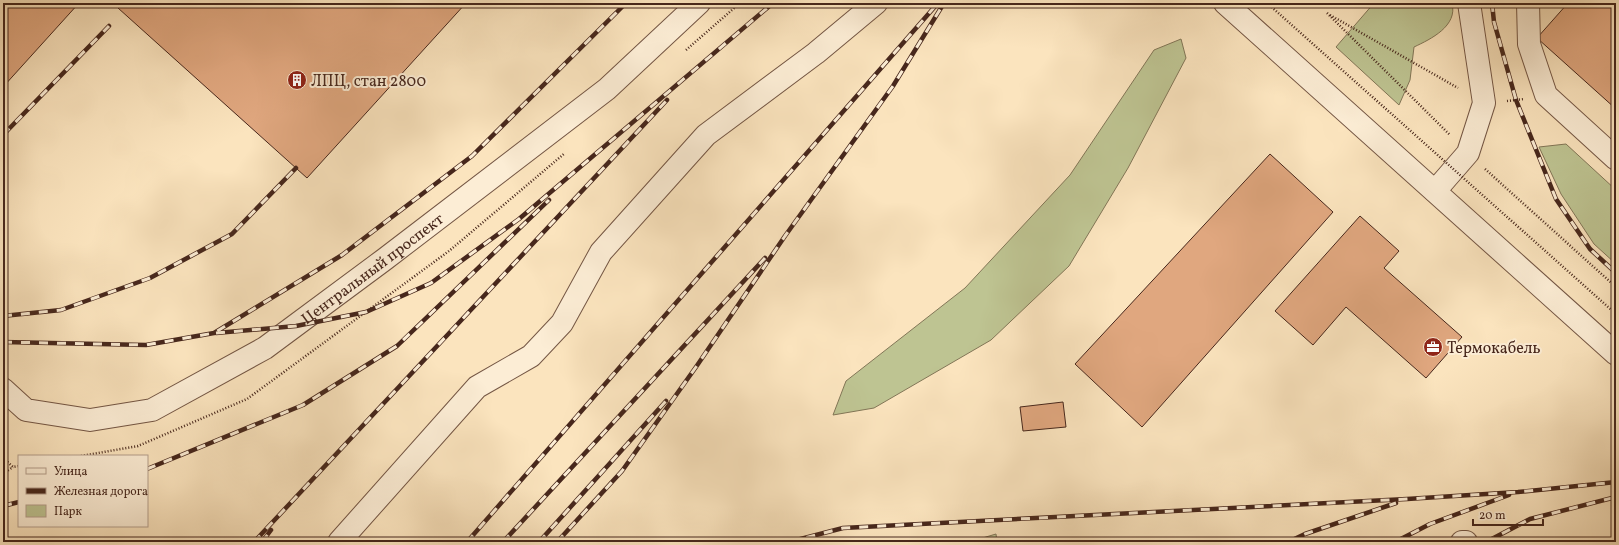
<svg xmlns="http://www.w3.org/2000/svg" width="1619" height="545" font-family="Vollkorn,serif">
  <rect width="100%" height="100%" fill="#fbe4be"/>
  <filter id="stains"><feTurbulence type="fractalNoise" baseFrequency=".005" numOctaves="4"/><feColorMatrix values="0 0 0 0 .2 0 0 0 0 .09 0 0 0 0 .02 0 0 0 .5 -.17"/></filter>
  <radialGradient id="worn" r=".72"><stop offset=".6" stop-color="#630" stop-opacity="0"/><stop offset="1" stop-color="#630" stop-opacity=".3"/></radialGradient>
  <!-- green -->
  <g fill="#bec492" stroke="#827657">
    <path d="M1374,3H1452C1458,26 1431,39 1414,47L1410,80L1399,105L1336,47Z"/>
    <path d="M1181,39L1186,58L1128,168L1069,266L991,340L874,408L833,415L846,381L965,288L1070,175L1154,50Z"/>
    <path d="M1566,144L1616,190V264L1594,244L1561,194L1539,147Z"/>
    <path d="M996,534L997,542H969Z"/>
  </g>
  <!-- building -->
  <g fill="#e0a77f" stroke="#47271c">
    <path d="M3,3H79L3,87Z"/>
    <path d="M123,3H466L307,178L118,8Z"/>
    <path d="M1568,3H1616V109L1537,38Z"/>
    <path d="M1270,154L1333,212L1142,427L1075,364Z"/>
    <path d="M1360,216L1399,251L1384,268L1462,337L1426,378L1346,307L1313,345L1275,311Z"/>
    <path d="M1063,402L1066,427L1023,431L1020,407Z"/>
  </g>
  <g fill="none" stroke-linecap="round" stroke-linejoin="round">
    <defs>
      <g id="minor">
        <path d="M1225,3L1616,354"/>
        <path d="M1528,3L1529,44L1546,95L1616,159"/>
        <path d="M1435,191L1468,153L1484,103L1469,3"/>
        <path id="s1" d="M3,389L26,410L90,420L152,410L265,348L385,259L607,89L699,3"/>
        <path d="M339,542L477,387L531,356L562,323L601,252L706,135L816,53L876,3"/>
        <path d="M1462,542H1466"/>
      </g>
    </defs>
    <!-- minor casing -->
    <use href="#minor" stroke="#745644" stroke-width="24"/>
    <!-- path -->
    <g stroke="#47271c" stroke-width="2.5" stroke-dasharray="1 2" stroke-linecap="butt">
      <path d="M1327,13L1450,135"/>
      <path d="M1330,15L1458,88"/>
      <path d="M686,50L740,3"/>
      <path d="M1507,101L1524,99"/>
      <path d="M1485,169L1616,287"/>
      <path d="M81,456L138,446L247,399L449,251L565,153"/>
      <path d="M3,458L13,467L19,466"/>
      <path d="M3,474L13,467"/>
    </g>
    <!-- minor -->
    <use href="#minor" stroke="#fcedd5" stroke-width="22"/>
    <defs>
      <g id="rail">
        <path d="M1492,3L1494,22L1516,100L1556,199L1590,249L1616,273"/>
        <path d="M3,135L109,26"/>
        <path d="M3,316L61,310L150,278L232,234L296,168"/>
        <path d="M216,333L296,326L366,312L431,283L519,219L773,3"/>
        <path d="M3,342L146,345L214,333L342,255L472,156L626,3"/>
        <path d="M147,469L303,405L397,346L549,200"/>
        <path d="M3,506L19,502"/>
        <path d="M254,542L667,100"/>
        <path d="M262,542L271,530"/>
        <path d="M467,542L938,3"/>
        <path d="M503,542L765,258"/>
        <path d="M539,542L666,401"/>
        <path d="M557,542L622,471L696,367L785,236L893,86L944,3"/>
        <path d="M789,542L843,528L1407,499L1518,492L1616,482"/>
        <path d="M1288,542L1305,534L1396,503"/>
        <path d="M1395,542L1430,524L1509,495"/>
        <path d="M1486,542L1530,519L1616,497"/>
      </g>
    </defs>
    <!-- rail casing -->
    <use href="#rail" stroke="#47271c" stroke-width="4.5"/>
    <!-- rail -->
    <use href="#rail" stroke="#fcedd5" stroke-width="3" stroke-dasharray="9" stroke-linecap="butt"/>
    <!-- path-bridge -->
    <path stroke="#47271c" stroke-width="2.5" stroke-dasharray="1 2" stroke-linecap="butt" d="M1267,3L1616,314"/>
  </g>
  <!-- icons -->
  <defs>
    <symbol id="building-disc" viewBox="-11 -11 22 22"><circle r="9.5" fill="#8f2418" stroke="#fcedd5"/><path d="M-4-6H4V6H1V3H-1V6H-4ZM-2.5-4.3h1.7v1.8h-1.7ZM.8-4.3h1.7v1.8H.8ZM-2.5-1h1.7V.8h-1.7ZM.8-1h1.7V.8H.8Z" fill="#fff"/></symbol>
    <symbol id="office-disc" viewBox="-11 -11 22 22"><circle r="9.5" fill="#8f2418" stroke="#fcedd5"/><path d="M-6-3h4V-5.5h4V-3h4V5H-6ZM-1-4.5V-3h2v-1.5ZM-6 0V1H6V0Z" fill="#fff"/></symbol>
  </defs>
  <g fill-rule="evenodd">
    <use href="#building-disc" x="286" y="69" width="22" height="22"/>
    <use href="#office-disc" x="1422" y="336" width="22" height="22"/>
  </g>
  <g text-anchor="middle" stroke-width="4" stroke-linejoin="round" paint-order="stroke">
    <!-- poi labels -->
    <g font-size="16" fill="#47271c" stroke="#fcedd5" text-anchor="start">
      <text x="311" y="86">ЛПЦ, стан 2800</text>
      <text x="1447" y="353">Термокабель</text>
    </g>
    <!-- street labels -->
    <g font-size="16" fill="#47271c" stroke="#fcedd5">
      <text dy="6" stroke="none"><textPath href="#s1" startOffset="421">Центральный проспект</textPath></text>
    </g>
  </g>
  <!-- margin -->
  <rect width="1619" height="545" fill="none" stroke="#fbe4be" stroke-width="16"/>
  <rect x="4" y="4" width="1611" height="537" fill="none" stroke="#47271c" stroke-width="2"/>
  <rect x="8" y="8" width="1603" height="529" fill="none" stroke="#47271c"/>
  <!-- legend -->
  <rect x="18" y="455" width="130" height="72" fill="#fcedd5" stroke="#b49e8b"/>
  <rect x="26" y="468" width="20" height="6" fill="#fcedd5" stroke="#b49e8b"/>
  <text x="54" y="475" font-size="12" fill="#47271c">Улица</text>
  <rect x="26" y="488" width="20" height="6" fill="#47271c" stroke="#b49e8b"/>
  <text x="54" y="495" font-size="12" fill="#47271c">Железная дорога</text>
  <rect x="26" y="505" width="20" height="12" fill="#bec492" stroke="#b49e8b"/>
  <text x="54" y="515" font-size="12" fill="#47271c">Парк</text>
  <!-- scale -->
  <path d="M1473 519v6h70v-6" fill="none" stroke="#47271c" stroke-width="2"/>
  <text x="1479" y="519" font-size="12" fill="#47271c" stroke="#fcedd5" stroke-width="3" paint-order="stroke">20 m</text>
  <rect width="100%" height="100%" filter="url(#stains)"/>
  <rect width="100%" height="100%" fill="url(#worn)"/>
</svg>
